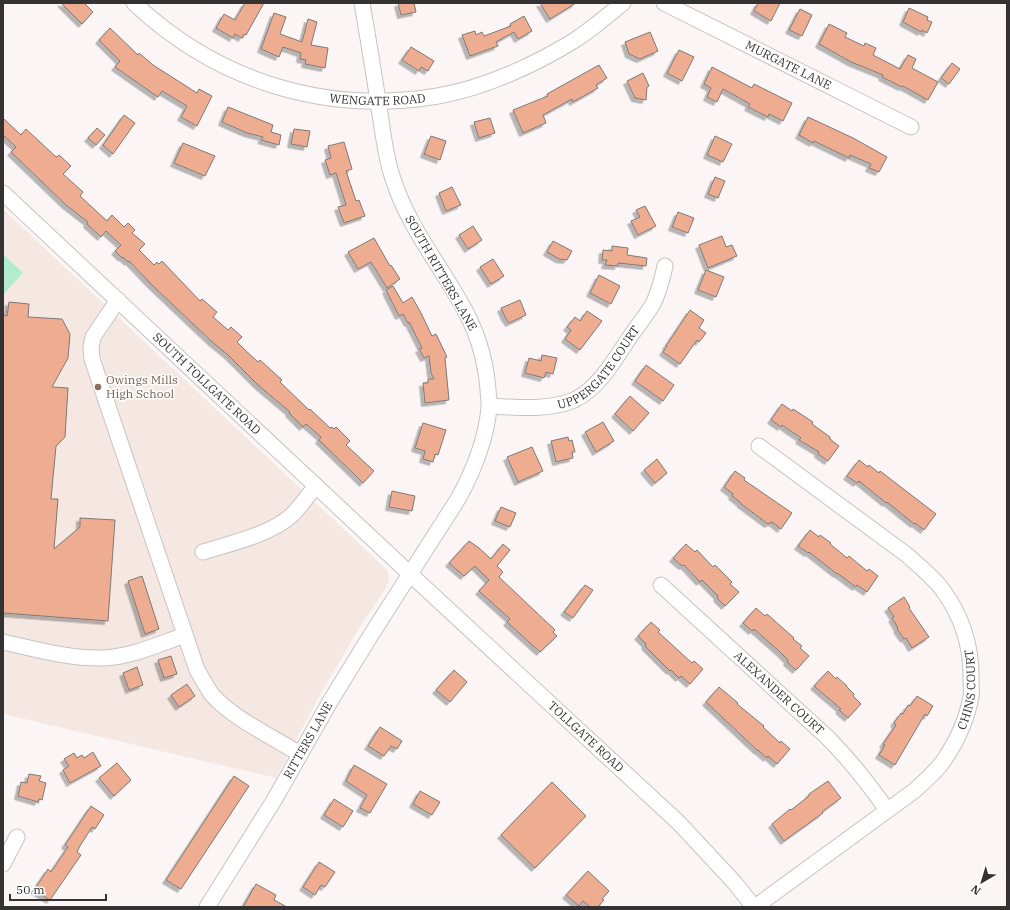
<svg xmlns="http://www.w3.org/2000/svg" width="1010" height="910" font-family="'IBM Plex Serif',serif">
  <defs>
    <filter id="shadow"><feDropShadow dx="-3.5" dy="3.5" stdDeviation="0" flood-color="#0004"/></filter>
  </defs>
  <rect width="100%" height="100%" fill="#fbf6f5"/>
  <!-- built -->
  <path fill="#f5e8e3" d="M3,209L383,566L388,572L389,580L384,591L358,630L320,695L276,778L3,714Z"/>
  <!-- green -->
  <path fill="#b2ebce" d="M3,254L23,273L3,295Z"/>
  <!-- building -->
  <g fill="#eeac90" stroke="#7d7977" filter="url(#shadow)">
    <path d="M61,3H84L93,12L82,24Z"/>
    <path d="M245,3H264L246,35L244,34L242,38L235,34L233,38L216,28L224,14L235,20Z"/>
    <path d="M398,3H414L416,12L401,15Z"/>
    <path d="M540,3H576L550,19Z"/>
    <path d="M758,3H780L771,21L754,11Z"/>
    <path d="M909,8L928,17L927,20L932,22L927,33L922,30L921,32L903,22Z"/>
    <path d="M800,9L812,15L802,36L789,30Z"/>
    <path d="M274,13L286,17L280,34L302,42L308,19L317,22L311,45L328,48L325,68L305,64L306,60L300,59L301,53L283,47L279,57L261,49Z"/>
    <path d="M524,16L532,31L518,39L514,32L496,42L498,46L470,56L462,35L475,31L476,35L482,32L484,36L511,26L510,24Z"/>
    <path d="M829,24L847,33L845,37L864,46L865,43L876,48L873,55L900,69L908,55L916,59L912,68L938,82L928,100L903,86L902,87L882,77L883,75L851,62L819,44Z"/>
    <path d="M110,28L138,55L139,53L153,65L197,93L199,89L212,96L197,126L181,117L187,106L162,91L158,97L115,67L120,61L99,40Z"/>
    <path d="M650,32L658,51L640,59L629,54L625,42Z"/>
    <path d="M411,47L434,61L428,71L421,67L419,71L402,60Z"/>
    <path d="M679,50L694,57L682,81L667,73Z"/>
    <path d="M952,63L960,69L949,84L941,78Z"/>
    <path d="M599,65L607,78L596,85L598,88L573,102L572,99L543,115L546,123L523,133L513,110L548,96L547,94Z"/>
    <path d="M712,67L752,88L754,84L792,103L783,121L769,114L768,117L748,107L750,104L723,89L717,102L707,97L711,88L704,84Z"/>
    <path d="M643,73L649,86L647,87L646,100L635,98L627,81Z"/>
    <path d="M228,107L273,125L271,132L281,135L279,145L261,140L263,137L247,133L222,122Z"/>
    <path d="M124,115L135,123L113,154L103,145Z"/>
    <path d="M808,117L853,138L887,157L879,172L869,168L871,164L850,155L849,158L814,141L813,143L799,135Z"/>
    <path d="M3,118L21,135L26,129L55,156L57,157L59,155L71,166L63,174L83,192L80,196L107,221L112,215L124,227L128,223L135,230L132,233L145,244L139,250L154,265L157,262L159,264L162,261L200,301L202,299L217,312L213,317L228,330L231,327L242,337L237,342L245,350L258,362L260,360L282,380L280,382L309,410L310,409L330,428L332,427L334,429L336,427L350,441L346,445L374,471L363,483L319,440L321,437L306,424L303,427L289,413L290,412L258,385L228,355L211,341L152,285L129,261L128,262L123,257L122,258L115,251L121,245L106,231L101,237L87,224L88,222L66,205L11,152L16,147L3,135Z"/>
    <path d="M490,118L495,133L479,138L474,122Z"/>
    <path d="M97,128L105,135L96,145L88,138Z"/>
    <path d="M294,129L310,131L307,147L291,144Z"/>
    <path d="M431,136L446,141L440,160L424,154Z"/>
    <path d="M715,136L732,144L723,162L707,155Z"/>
    <path d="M344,142L352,169L346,171L356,201L359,200L365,216L344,223L338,207L346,205L336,173L330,175L325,160L331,158L328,146Z"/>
    <path d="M183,143L215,156L205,176L174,163Z"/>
    <path d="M715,177L725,181L718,198L708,194Z"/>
    <path d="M452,187L461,205L446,211L439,193Z"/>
    <path d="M645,206L656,226L638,235L631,221L640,217L636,210Z"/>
    <path d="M678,212L694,218L688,233L672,227Z"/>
    <path d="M473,226L482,240L468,249L459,235Z"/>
    <path d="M722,236L726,247L732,245L737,256L708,268L699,245Z"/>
    <path d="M374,238L390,266L391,265L400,279L387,288L371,262L358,269L348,252Z"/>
    <path d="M553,241L572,251L567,260L559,259L547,252Z"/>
    <path d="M612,246L628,248L627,255L647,258L646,266L618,263V266L605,265L607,260H602L603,250L612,251Z"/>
    <path d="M493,259L504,276L491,284L480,267Z"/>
    <path d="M706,270L724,277L716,297L698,290Z"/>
    <path d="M599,275L620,286L611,304L590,293Z"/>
    <path d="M393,286L403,303L412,297L421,313L432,336L436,334L447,357L445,358L449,400L425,403L423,383H428V379H434L431,373L429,356L424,358L419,349L422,348L409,322L408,323L403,314L399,316L386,290Z"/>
    <path d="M520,300L526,315L509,323L505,317L501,308Z"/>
    <path d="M9,302L29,304L28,317L62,319L70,334L68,358L52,387L68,388L65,437L56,446L51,499H58L54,549L80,527V518L115,520L108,621L3,613V315L7,316Z"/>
    <path d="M690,310L704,320L699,328L706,333L699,342L697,340L680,364L663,352L667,346H666Z"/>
    <path d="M587,311L602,321L580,350L565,339L571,330L567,327L575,317L580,321Z"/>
    <path d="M542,355L557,358L553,374L546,372L544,378L525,373L529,358L541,361Z"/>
    <path d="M646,365L674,385L663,401L635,381Z"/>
    <path d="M630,396L649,413L633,431L615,414Z"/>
    <path d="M782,404L792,411L793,409L813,422L812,424L830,437V439L839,446L828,461L818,454L819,452L799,440L801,438L782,425L781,427L771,420Z"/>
    <path d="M603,422L614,441L596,452L585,432Z"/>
    <path d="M423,423L446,430L438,455L435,454L433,462L423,459L425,451L415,448Z"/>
    <path d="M568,437L569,441L572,440L575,452H572L573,458L556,462L551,441Z"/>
    <path d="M532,447L543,471L518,482L507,457Z"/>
    <path d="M657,459L667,473L655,483L644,470Z"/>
    <path d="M859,460L868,467L869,465L879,473L880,471L936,514L924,530L915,523L914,524L887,502L886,503L859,481L857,483L847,476Z"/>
    <path d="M735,471L745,478L744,480L792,513L781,529L772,522L768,524L741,504V503L732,496L733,494L724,487Z"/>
    <path d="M392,491L415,496L412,511L389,507Z"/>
    <path d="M501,507L516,513L510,527L495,521Z"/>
    <path d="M810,530L819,537L820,535L831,543L830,544L847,558L849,556L867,571L869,569L878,576L867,592L857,585L856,587L837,573V574L809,552L808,553L798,546Z"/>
    <path d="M469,541L479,548L491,559L503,544L510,550L497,566L503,572L499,577L555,630L553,632L557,636L540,652L507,622L510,619L479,591L489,580L475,566L464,576L449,563Z"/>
    <path d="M686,544L695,552L697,550L713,567L715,565L732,582L730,584L739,592L725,606L717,598L718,596L702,580L700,582L684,565L682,566L673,558Z"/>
    <path d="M142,576L159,629L145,634L128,581Z"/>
    <path d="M585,585L593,590L573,618L564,612Z"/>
    <path d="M904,597L910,607L909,608L929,637L912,648L906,638L904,639L897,629L898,628L892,618L894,617L888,608Z"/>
    <path d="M756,608L765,616L767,614L794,638L793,639L802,646L800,648L809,656L796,670L787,662L788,660L780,652L754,629L752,631L743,623Z"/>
    <path d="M651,622L660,630L658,632L692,663L694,661L703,669L690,684L681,676L679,678L671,670L670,671L645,646L646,644L638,636Z"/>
    <path d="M171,656L177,674L164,678L158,660Z"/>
    <path d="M137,667L143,685L129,690L123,673Z"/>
    <path d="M454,670L467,682L450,702L436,690Z"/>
    <path d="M828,671L836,679L837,677L847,686H846L854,694L853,696L861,704L848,718L839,710L841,709L814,686Z"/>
    <path d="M187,684L195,696L179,707L171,695Z"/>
    <path d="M719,687L738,703L737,704L764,726L763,727L780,743L781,741L790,749L777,764L768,756L767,758L758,750V751L706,702Z"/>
    <path d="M917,696L933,706L927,716L925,714L895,765L879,755L885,745L883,744L896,725L894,723L901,713L903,714L908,705L910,706Z"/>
    <path d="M380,727L402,741L397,749L391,746L384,756L368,746Z"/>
    <path d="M93,752L101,766L70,783L63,770L69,766L64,759L74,753L77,758L82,755L84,758Z"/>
    <path d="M117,763L131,780L114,796L99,778Z"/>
    <path d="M354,765L387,784L370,813L360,808L367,795L346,781Z"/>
    <path d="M29,774L41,776L39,781L46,783L42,800L39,799L38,802L18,796L21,782L27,783Z"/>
    <path d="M234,776L249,786L181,889L166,880Z"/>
    <path d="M828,781L841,798L822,812L823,813L784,841L772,824L790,809L791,810L809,796V794Z"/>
    <path d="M552,782L586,816L535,868L501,835Z"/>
    <path d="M420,791L440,802L432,815L413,804Z"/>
    <path d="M334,799L353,811L343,827L324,815Z"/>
    <path d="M91,806L104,815L95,829L92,827L80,846L77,852L81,855L50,900L34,890L48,869L51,872L68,847L65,845Z"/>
    <path d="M319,862L335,872L325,887L321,885L315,895L303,887Z"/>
    <path d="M588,871L609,891L602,899L604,900L598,907H590L583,901L579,906L566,895Z"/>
    <path d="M256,884L276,895L274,900L287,907H243Z"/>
  </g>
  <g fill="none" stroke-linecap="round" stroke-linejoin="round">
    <defs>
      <g id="minor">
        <path id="s1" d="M134,3C217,81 325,115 438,96C484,88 535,65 575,40C592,29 607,16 623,3"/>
        <path id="s2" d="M664,3L911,127"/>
        <path id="s3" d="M3,193L410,574L679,823L734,882L754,907"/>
        <path d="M118,300L93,337L91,348L92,359L197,670C202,678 207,688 213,696C233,718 274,738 300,754"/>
        <path id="s4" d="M489,406C517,407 548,411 574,400C600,388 616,357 632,334C639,324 647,314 653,304C659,292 662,280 665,266"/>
        <path d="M203,552C231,543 270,535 292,515C301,506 308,495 316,486"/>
        <path id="s5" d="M661,585L827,737C850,760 868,783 887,810"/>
        <path d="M3,642C35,649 70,659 103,658C131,657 159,644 185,635"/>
        <path d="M3,864L17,837"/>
        <path id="s6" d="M207,907L273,802L331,700L371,635L458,499C474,470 486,440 489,408C490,402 488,395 488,389C485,355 476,328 458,298C435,258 408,225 393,179C385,156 383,131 379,108C374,73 368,38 362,3"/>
        <path id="s7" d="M755,907L914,791C924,782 934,773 942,763C956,743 967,720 971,696C972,691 971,686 971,681C972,647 962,616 942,589C932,576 919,566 907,555L759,446"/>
      </g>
    </defs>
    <!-- minor casing -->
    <use href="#minor" stroke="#c7c3c1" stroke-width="17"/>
    <!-- minor -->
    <use href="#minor" stroke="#fff" stroke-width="15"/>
  </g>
  <!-- markers -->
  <circle fill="#8d6e63" stroke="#fff" stroke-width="1.5" cx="98" cy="387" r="4"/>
  <g text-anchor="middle" stroke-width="3" stroke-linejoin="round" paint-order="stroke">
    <!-- street labels -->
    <g font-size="12" fill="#343232" stroke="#fff">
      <text dy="4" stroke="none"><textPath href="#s2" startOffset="139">MURGATE LANE</textPath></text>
      <text dy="4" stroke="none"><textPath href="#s1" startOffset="269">WENGATE ROAD</textPath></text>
      <text transform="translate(441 273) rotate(60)" y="4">SOUTH RITTERS LANE</text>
      <text dy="4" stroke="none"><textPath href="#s4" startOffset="126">UPPERGATE COURT</textPath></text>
      <text dy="4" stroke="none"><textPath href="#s3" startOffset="279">SOUTH TOLLGATE ROAD</textPath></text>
      <text dy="4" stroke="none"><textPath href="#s7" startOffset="316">CHINS COURT</textPath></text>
      <text dy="4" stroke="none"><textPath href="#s5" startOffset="160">ALEXANDER COURT</textPath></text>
      <text dy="4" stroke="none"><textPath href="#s3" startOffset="797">TOLLGATE ROAD</textPath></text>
      <text dy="4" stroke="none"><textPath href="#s6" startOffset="195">RITTERS LANE</textPath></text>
    </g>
    <!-- education labels -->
    <g font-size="12" fill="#785e54" stroke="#fff" text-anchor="start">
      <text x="106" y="384">Owings Mills<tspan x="106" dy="14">High School</tspan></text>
    </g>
  </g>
  <!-- border -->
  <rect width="1010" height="910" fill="none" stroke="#343232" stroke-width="8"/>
  <!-- north arrow -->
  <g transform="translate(982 882) rotate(218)" stroke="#ffffff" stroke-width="3" paint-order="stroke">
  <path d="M0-3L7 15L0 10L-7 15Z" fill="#343232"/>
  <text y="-6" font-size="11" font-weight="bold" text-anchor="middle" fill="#343232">N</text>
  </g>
  <!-- scale -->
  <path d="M10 894v6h96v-6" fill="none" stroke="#343232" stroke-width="2"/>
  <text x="16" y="894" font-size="12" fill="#343232" stroke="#ffffff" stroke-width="3" paint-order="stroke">50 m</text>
</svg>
